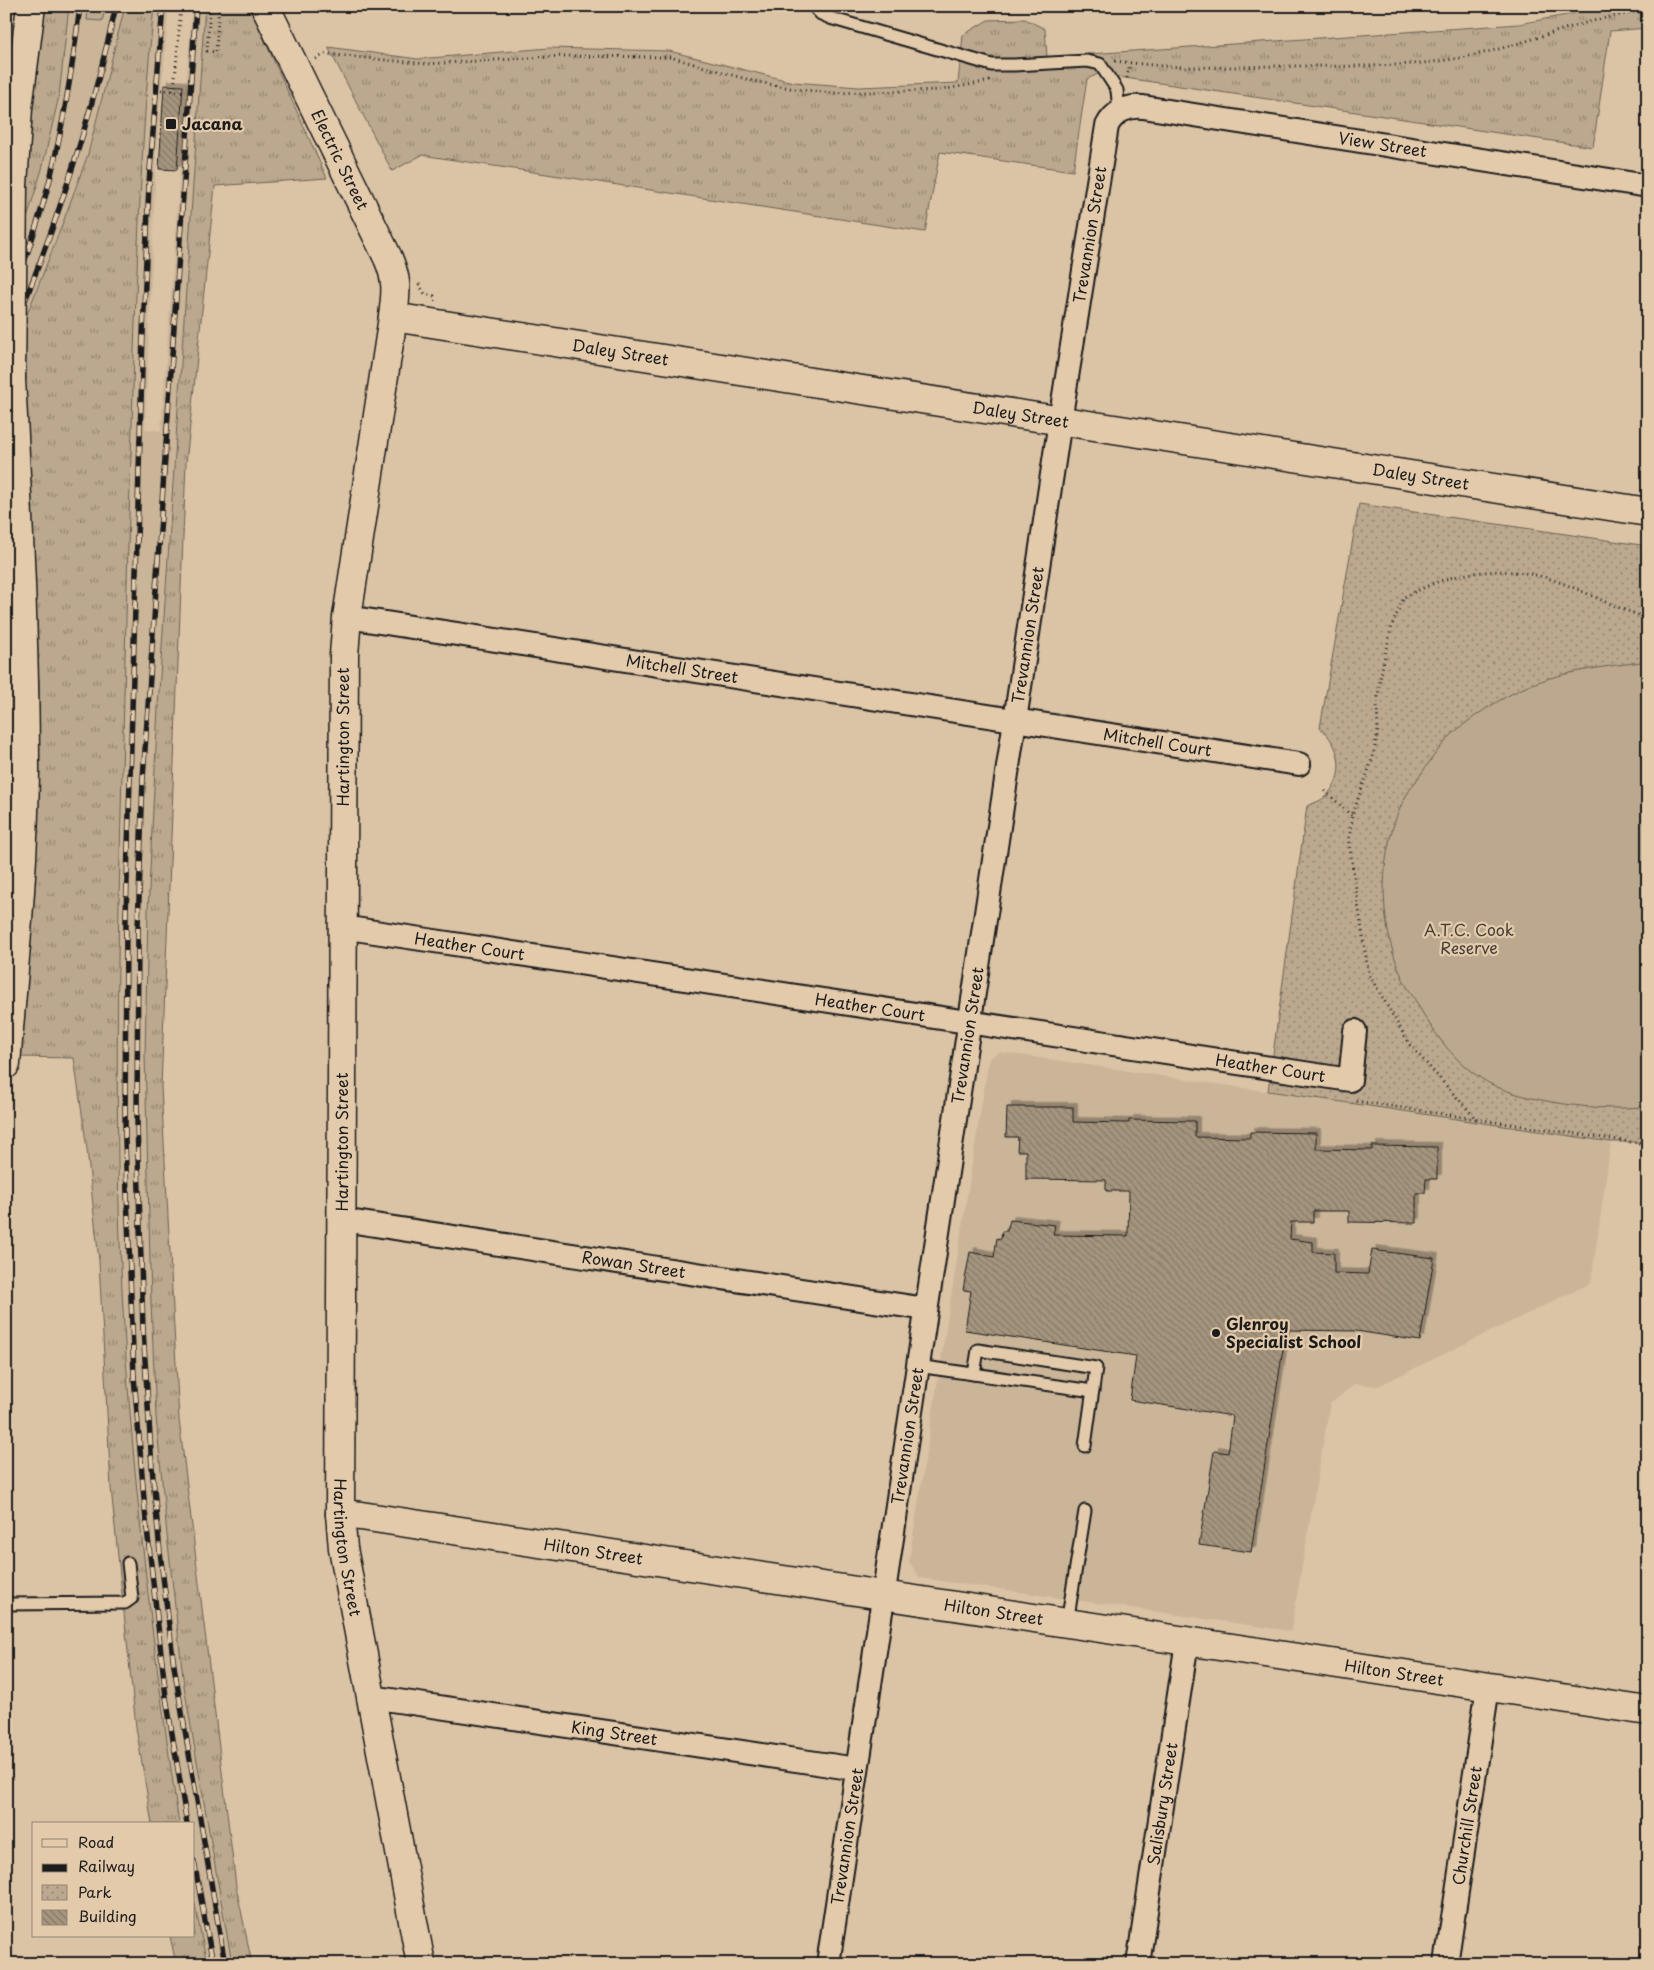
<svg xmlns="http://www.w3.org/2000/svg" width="1654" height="1970" font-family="'Playpen Sans',sans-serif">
  <defs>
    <pattern id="grass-tufts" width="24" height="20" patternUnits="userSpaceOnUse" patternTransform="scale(1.25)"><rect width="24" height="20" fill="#bba88e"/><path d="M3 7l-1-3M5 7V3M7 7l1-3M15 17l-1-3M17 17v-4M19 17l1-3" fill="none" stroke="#978873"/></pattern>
    <pattern id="park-dots" width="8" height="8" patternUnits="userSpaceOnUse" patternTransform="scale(1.25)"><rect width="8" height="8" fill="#bba88e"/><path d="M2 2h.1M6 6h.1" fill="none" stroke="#978873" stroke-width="1.8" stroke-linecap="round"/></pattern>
    <pattern id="building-back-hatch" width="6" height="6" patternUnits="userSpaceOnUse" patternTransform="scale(1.25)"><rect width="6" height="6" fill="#a5957e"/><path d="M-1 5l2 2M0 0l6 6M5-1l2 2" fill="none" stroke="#867966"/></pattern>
    <filter id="shadow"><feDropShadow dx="4.5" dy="-4.5" stdDeviation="0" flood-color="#0004"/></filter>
  </defs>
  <rect width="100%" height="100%" fill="#dbc3a5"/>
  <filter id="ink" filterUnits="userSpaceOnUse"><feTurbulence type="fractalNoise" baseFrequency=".02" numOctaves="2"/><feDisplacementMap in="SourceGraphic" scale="10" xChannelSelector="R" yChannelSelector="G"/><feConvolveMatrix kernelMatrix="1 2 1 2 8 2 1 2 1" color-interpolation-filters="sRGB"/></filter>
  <g filter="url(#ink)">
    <!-- built -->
    <g fill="#cbb599">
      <path d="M69,6H88L87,20L102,21L106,6H125L88,154L62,225L24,322L25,225L42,169L59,96Z"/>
      <path d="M154,6H169L156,157L145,429L161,431L192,6H205L166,573L148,911L145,1055L156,1417L167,1535L184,1686L232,1964H207L194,1900V1824H179V1822L156,1666L144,1567L131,1440L120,1246L117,1079L118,893L128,527L138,242L145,89Z"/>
      <path d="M999,1052L1611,1142L1591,1283L1378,1386L1355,1384L1330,1404L1291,1631L920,1578L909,1561L989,1058Z"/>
    </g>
    <!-- grass -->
    <g fill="url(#grass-tufts)" stroke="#6c6255">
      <path d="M41,6H69L59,96L42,169L25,225L29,144L28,98Z"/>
      <path d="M88,6H106L102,21L87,20Z"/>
      <path d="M125,6H154C142,122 138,237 134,353C132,442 128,530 126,619C121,826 113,1034 120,1241C127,1438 150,1629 179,1824H152L136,1727L121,1585L111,1488L99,1261L87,1149L74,1058L19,1057L35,841L39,691L37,625L27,462L24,322L62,225L88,154Z"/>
      <path d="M205,6H249L327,178L215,186L186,463L161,1087L179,1420L236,1886L252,1964H232L184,1686L167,1535L156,1417L151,1303L145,1055L148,911L158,706Z"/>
      <path d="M1648,6V28L1610,31L1593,147L1098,74L1087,79L1073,171L940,152L925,232L422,155L392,171L328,47L418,59L549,48L669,51L793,82L859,87L958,83L963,35L988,20L1025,19L1045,29L1047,57L1519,24L1608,7Z"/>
      <path d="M194,1900L207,1964H176L170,1936H194Z"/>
    </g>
    <!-- park -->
    <path fill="url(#park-dots)" stroke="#6c6255" d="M1359,504L1648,546V1142H1611L1268,1091L1307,806C1313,803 1321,801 1325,797C1347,776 1341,745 1320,728Z"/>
    <!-- pitch -->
    <path fill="#bba88e" stroke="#6c6255" d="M1641,662H1648V1106C1608,1113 1516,1102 1482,1079C1453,1060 1437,1037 1419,1007C1414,997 1406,987 1402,977C1378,923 1377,849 1406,796C1410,789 1416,781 1421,774C1432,758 1443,742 1458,729C1480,711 1511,692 1538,682C1568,671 1609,666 1641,662Z"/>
    <!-- building -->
    <g fill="url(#building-back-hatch)" stroke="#1c1c1c" filter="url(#shadow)">
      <path d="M164,85L183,86L177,170L159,169Z"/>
      <path d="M1007,1107H1073V1122L1129,1123V1120L1195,1121V1137L1250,1138V1132L1316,1133V1149L1372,1150V1146L1437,1147V1179H1426L1425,1193H1416V1223L1349,1222V1211H1313V1222H1291L1290,1239L1313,1242V1252L1334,1253V1273L1368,1274L1372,1250L1434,1258L1420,1341L1356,1331L1286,1330L1251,1552L1199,1545L1214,1451L1228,1453L1233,1416L1130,1400L1136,1356L965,1330L971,1291L963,1290L970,1252L994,1257L997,1238L1001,1239L1002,1231H1007L1010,1220L1055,1225L1053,1235L1128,1236L1129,1191H1106V1180L1026,1179V1151H1017L1018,1137H1006Z"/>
    </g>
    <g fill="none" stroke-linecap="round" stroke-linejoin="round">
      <defs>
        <g id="lane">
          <path d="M813,6L821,14L830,18L992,65H1014L1087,61L1100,64L1117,90L1119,112"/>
          <path d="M917,1366L1093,1391"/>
          <path d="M974,1374L978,1350L1096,1368L1085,1446"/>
          <path d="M6,1604L125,1603L132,1598L128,1563"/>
          <path d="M1067,1623L1085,1511"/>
        </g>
        <g id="street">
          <path id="s1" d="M347,617L1299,764"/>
          <path id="s2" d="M342,927L1350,1080L1355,1031"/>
          <path id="s3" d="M342,1220L926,1309"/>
          <path id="s4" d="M371,1697L857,1769"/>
          <path id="s5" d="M828,1964L1060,421L1107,126C1114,112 1128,105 1143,107L1648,186"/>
          <path id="s6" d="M1138,1964L1187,1642"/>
          <path id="s7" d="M1446,1964L1488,1687"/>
        </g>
        <g id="secondary">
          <path id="s8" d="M265,6L388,258C398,281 396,293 393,317L347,617L344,655L340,1514L343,1548L421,1964"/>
          <path id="s9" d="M393,317L1648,512"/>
          <path id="s10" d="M340,1514L361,1516L1648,1711"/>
        </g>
        <g id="primary">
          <path d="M13,185L18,108L31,6"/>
          <path d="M6,1064C14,967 24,869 25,771C25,640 18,510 11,379"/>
        </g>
      </defs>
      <!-- lane casing -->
      <use href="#lane" stroke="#1c1c1c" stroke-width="15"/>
      <!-- street casing -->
      <use href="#street" stroke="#1c1c1c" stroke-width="26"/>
      <!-- secondary casing -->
      <use href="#secondary" stroke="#1c1c1c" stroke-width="31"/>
      <!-- primary casing -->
      <use href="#primary" stroke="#1c1c1c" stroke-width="31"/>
      <!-- path -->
      <g stroke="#1c1c1c" stroke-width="3" stroke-dasharray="1 4" stroke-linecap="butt">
        <path d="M210,6L207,51L216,52L219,6"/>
        <path d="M316,59L325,54L427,64L565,56L670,57L753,81L795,89L832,93L941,90L990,81"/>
        <path d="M1115,61C1141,64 1166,67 1191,67C1224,68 1257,66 1290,66C1344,66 1399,68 1453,59C1519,49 1581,17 1648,11"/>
        <path d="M1127,78L1130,63"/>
        <path d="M161,90L186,92"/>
        <path d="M174,91L181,6"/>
        <path d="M419,284L425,294L434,296V301"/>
        <path d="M1648,618C1617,609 1589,593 1559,582C1522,568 1481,568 1443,580C1430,584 1417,591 1404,597L1392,625L1381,673L1377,704L1378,730L1373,757L1352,816L1349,842L1367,964L1370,976L1410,1045L1476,1119L1638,1143L1648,1139"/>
        <path d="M1325,791L1352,816"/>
        <path d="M1356,1101L1476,1119"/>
        <path d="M1638,1144L1648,1145"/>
      </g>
      <!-- lane -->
      <use href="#lane" stroke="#e3caab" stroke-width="11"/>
      <!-- street -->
      <use href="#street" stroke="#e3caab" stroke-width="22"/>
      <!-- secondary -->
      <use href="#secondary" stroke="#e3caab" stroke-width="28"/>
      <!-- primary -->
      <use href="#primary" stroke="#e3caab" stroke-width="28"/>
      <defs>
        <g id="rail">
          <path d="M163,6L149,183L143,334L126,916L125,1141L134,1376L145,1511L166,1697L187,1824"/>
          <path d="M196,6L143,779L138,928L137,1122L143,1329L152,1467L160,1552L174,1666L225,1964"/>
          <path d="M6,313C22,269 38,225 50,179C64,122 73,64 80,6"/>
          <path d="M6,347C53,237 90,123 116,6"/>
          <path d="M194,1861L213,1964"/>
        </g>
      </defs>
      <!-- rail casing -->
      <use href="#rail" stroke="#1c1c1c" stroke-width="5.5"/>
      <!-- rail -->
      <use href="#rail" stroke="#e3caab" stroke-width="4" stroke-dasharray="11" stroke-linecap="butt"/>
      <defs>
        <path id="primary-bridge" d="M11,379L13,185"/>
      </defs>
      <!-- primary-bridge casing -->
      <use href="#primary-bridge" stroke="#1c1c1c" stroke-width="31" stroke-linecap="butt"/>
      <!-- primary-bridge -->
      <use href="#primary-bridge" stroke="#e3caab" stroke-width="28"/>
    </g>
  </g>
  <!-- markers -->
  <g fill="#1c1c1c" stroke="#e3caab" stroke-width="2">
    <rect x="165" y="118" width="12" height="12" rx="2.5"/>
    <circle cx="1216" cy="1333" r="5"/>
  </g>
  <g text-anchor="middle" stroke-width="4.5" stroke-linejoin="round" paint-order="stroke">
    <!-- poi labels -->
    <g font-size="16" font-weight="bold" fill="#1c1c1c" stroke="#e3caab" text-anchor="start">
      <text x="182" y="130">Jacana</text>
      <text x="1226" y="1330">Glenroy<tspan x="1226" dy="18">Specialist School</tspan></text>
    </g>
    <!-- street labels -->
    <g font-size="16" fill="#1c1c1c" stroke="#e3caab">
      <text dy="6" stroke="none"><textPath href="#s5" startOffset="2145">View Street</textPath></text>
      <text dy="6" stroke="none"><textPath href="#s8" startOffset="171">Electric Street</textPath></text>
      <text dy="6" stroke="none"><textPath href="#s5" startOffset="1749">Trevannion Street</textPath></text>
      <text dy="6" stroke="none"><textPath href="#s9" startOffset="230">Daley Street</textPath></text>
      <text dy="6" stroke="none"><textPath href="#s9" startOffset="635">Daley Street</textPath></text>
      <text dy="6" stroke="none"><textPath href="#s9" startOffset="1040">Daley Street</textPath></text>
      <text dy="6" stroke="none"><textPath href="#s5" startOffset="1344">Trevannion Street</textPath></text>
      <text dy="6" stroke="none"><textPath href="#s1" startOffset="339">Mitchell Street</textPath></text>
      <text transform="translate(343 737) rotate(-90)" y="6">Hartington Street</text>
      <text dy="6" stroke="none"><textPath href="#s1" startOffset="820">Mitchell Court</textPath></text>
      <text dy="6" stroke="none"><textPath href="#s2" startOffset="129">Heather Court</textPath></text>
      <text dy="6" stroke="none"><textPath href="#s2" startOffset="534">Heather Court</textPath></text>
      <text dy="6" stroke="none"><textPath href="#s5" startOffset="939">Trevannion Street</textPath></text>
      <text dy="6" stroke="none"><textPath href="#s2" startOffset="939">Heather Court</textPath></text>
      <text transform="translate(342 1142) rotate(-90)" y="6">Hartington Street</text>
      <text dy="6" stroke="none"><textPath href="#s3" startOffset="295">Rowan Street</textPath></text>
      <text dy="6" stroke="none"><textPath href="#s5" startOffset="534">Trevannion Street</textPath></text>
      <text dy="6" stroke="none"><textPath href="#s8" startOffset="1575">Hartington Street</textPath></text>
      <text dy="6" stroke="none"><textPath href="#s10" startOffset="256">Hilton Street</textPath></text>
      <text dy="6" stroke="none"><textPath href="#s10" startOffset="661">Hilton Street</textPath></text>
      <text dy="6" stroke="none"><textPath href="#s10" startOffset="1066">Hilton Street</textPath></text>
      <text dy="6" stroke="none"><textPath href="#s4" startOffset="246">King Street</textPath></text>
      <text dy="6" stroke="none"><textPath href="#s6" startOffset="162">Salisbury Street</textPath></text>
      <text dy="6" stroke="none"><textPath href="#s7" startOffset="140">Churchill Street</textPath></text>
      <text dy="6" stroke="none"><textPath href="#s5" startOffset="129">Trevannion Street</textPath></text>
    </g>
    <!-- park labels -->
    <g font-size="16" fill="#443f38" stroke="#e3caab">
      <text x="1469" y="936">A.T.C. Cook<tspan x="1469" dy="18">Reserve</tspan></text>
    </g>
  </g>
  <!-- margin -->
  <rect width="1654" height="1970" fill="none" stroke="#e3caab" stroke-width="25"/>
  <rect x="12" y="12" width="1629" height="1945" fill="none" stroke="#1c1c1c" stroke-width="2" filter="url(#ink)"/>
  <!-- legend -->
  <rect x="32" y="1822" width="162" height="115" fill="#e3caab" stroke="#938472"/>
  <rect x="42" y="1839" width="25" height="8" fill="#e3caab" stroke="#938472"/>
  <text x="78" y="1848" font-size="15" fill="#1c1c1c">Road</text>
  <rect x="42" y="1864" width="25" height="8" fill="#1c1c1c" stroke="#938472"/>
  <text x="78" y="1872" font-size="15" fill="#1c1c1c">Railway</text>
  <rect x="42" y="1885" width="25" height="15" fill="url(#park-dots)" stroke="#938472"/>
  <text x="78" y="1898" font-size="15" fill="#1c1c1c">Park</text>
  <rect x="42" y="1910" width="25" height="15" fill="url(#building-back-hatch)" stroke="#938472"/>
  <text x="78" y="1922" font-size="15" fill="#1c1c1c">Building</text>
</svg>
